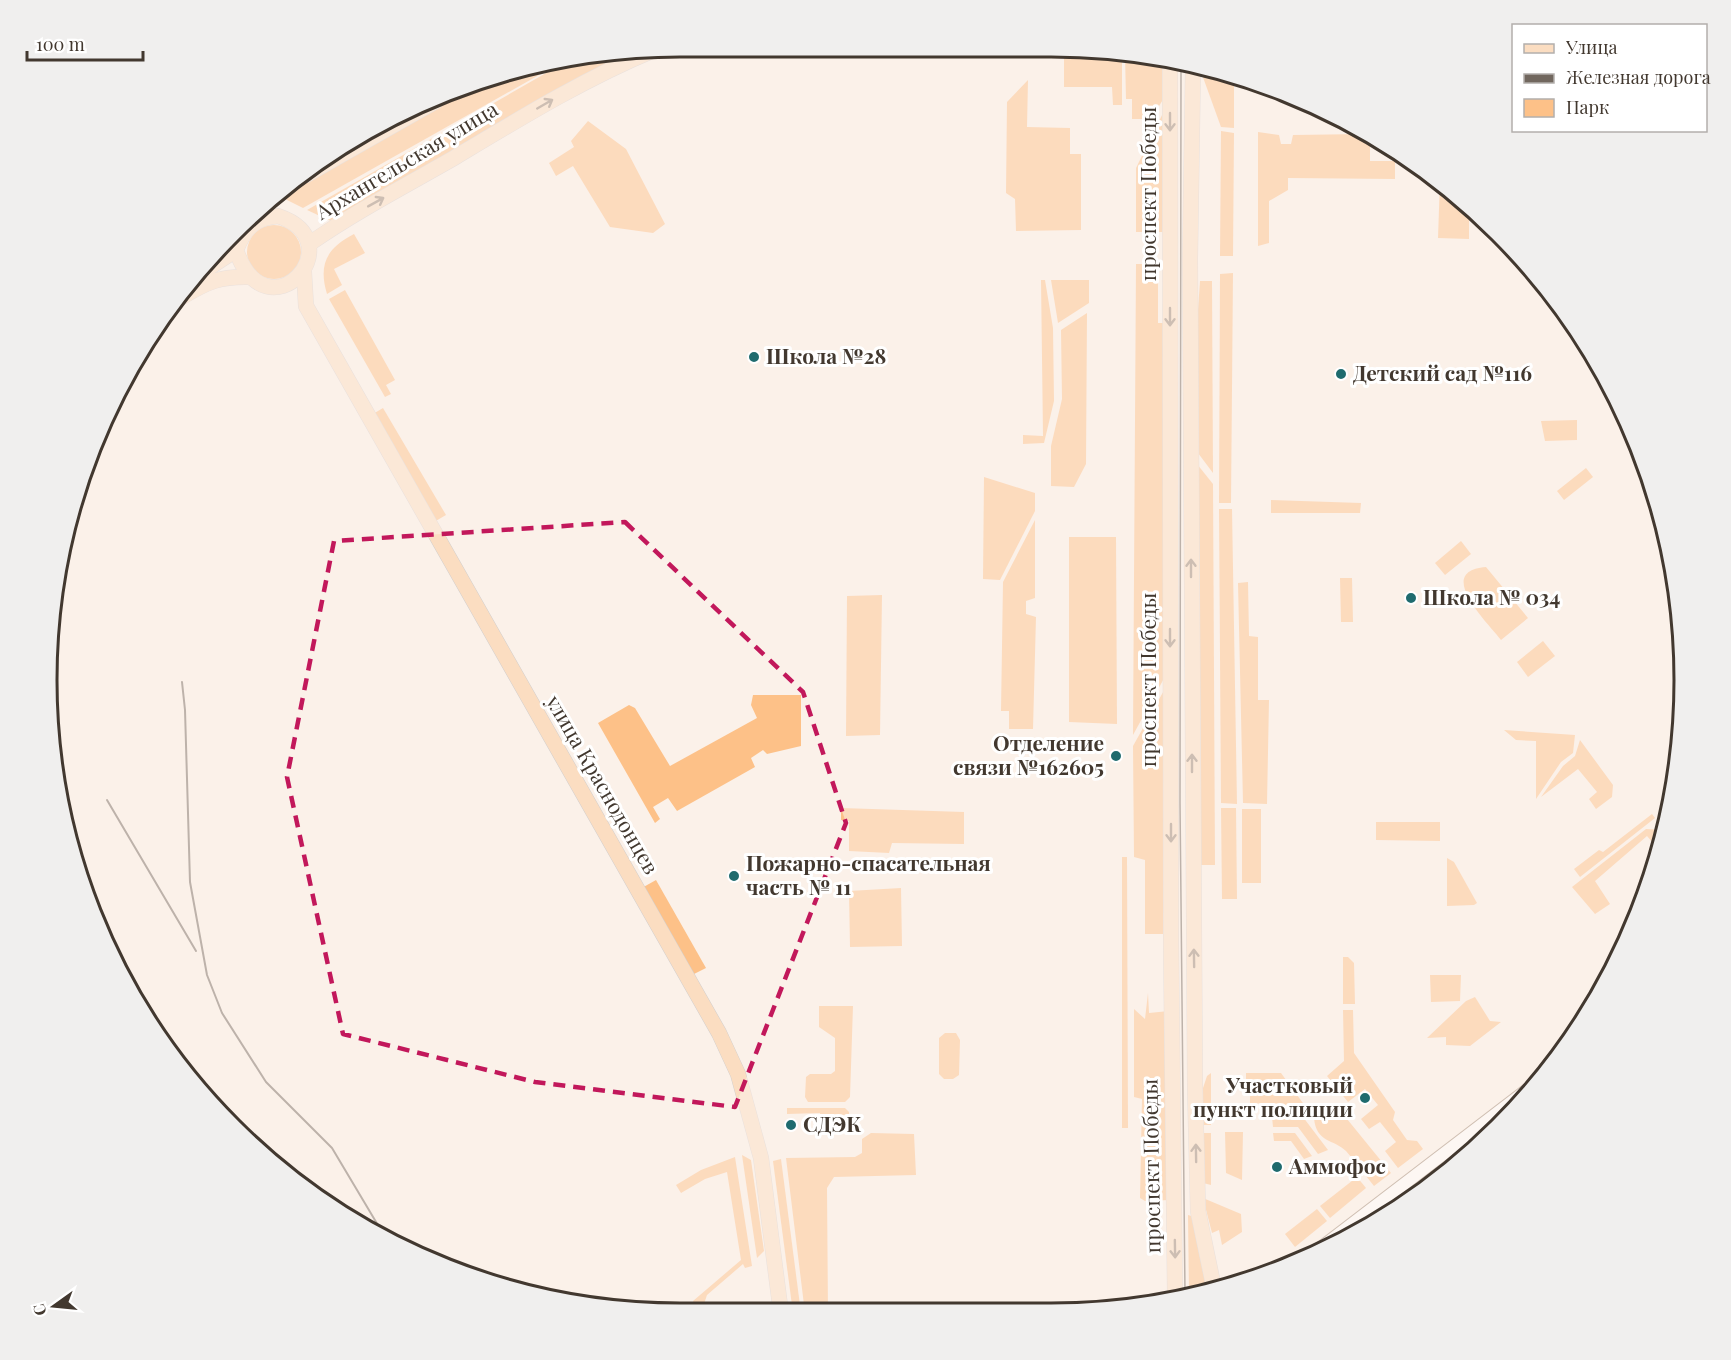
<svg xmlns="http://www.w3.org/2000/svg" width="1731" height="1360" font-family="'Playfair Display',serif">
  <rect width="100%" height="100%" fill="#fbf1e9"/>
  <!-- green -->
  <g fill="#fdc188">
    <path d="M1064,48H1092L1122,54V105H1113L1112,87H1064Z"/>
    <path d="M627,53V58L333,222L307,210L567,61Z"/>
    <path d="M1125,55L1165,62L1164,98L1151,119H1132V99H1126Z"/>
    <path d="M562,62L303,208L279,196L480,83L516,68Z"/>
    <path d="M1200,69L1234,78V128L1221,127Z"/>
    <path d="M1028,80L1027,127L1070,128V154H1081V230L1016,231L1015,199L1006,193L1007,102Z"/>
    <path d="M1165,109L1167,232H1136V168Z"/>
    <path d="M588,121L626,149L665,224L653,233L610,227L573,166L556,176L549,163L574,147L571,141Z"/>
    <path d="M1364,130L1385,143H1370V161H1395V179L1288,178V190L1269,201V243L1258,246V132L1279,135L1281,144H1291L1293,135L1364,134Z"/>
    <path d="M1221,131L1234,133L1233,256H1220Z"/>
    <path d="M1440,180L1469,207V239L1438,238Z"/>
    <circle cx="274" cy="252" r="27"/>
    <path d="M354,234L365,253L334,269L342,285L327,294C318,264 327,248 354,234Z"/>
    <path d="M1136,264H1158V323H1165L1167,673L1133,735Z"/>
    <path d="M1233,273L1231,503H1219L1220,274Z"/>
    <path d="M1041,280H1045L1053,328L1054,401L1044,443L1023,444V435L1043,436Z"/>
    <path d="M1051,280H1089V303L1058,323Z"/>
    <path d="M1200,281H1212L1213,473L1198,453L1197,324Z"/>
    <path d="M345,290L395,380L386,385L391,394L385,397L329,299Z"/>
    <path d="M1087,313L1086,464L1074,487L1051,486V446L1062,399L1061,330Z"/>
    <path d="M383,408L446,515L434,522L373,414Z"/>
    <path d="M1577,420V440L1545,441L1541,421Z"/>
    <path d="M1197,464L1213,484L1215,865H1199Z"/>
    <path d="M1586,468L1593,477L1564,500L1557,491Z"/>
    <path d="M984,477L1035,493V511L1000,580L983,579Z"/>
    <path d="M1271,500L1361,503L1360,513H1271Z"/>
    <path d="M1219,509H1232L1237,804L1221,803Z"/>
    <path d="M1035,520V598L1026,601V614L1036,617L1033,729H1009V711H1001L1003,582Z"/>
    <path d="M1069,537H1116L1117,724L1069,722Z"/>
    <path d="M1461,541L1471,554L1445,575L1435,563Z"/>
    <path d="M1486,567L1528,618L1501,640C1487,622 1434,571 1486,567Z"/>
    <path d="M1340,578H1352L1353,622H1341Z"/>
    <path d="M1248,582L1249,636L1258,637V700H1269L1267,804L1243,803L1238,583Z"/>
    <path d="M882,595L880,735L846,736L847,596Z"/>
    <path d="M1543,641L1555,656L1528,677L1517,662Z"/>
    <path d="M1167,685L1168,934H1145V860L1134,857L1133,746Z"/>
    <path d="M753,695H801V746L767,754L763,750L751,758L755,767L677,811L668,798L653,807L660,819L655,823L598,723L629,705L635,708L670,766L757,718L751,705Z"/>
    <path d="M1504,730L1575,735L1573,753L1561,762L1536,799V741L1516,740Z"/>
    <path d="M1580,740L1613,785L1612,797L1596,809L1589,799L1597,792L1578,769L1541,797L1563,766L1575,756Z"/>
    <path d="M841,808L964,812V844L892,843L889,853L849,851V821L841,820Z"/>
    <path d="M1221,808H1236L1237,899H1222Z"/>
    <rect x="1242" y="809" width="19" height="74"/>
    <path d="M1652,814L1655,818L1580,877L1574,869L1599,850L1603,852Z"/>
    <path d="M1376,822H1440V841L1376,840Z"/>
    <path d="M1646,829L1665,830L1660,851L1647,836L1595,881L1610,904L1595,914L1572,887Z"/>
    <path d="M1122,857H1127L1128,1128H1122Z"/>
    <path d="M1447,858L1454,862L1477,903L1474,905L1447,906Z"/>
    <path d="M656,880L706,968L690,976L640,889Z"/>
    <path d="M901,888L902,946L850,947L849,891Z"/>
    <path d="M1343,957H1348L1354,963L1355,1004H1343Z"/>
    <path d="M1430,975H1461L1460,1001L1431,1002Z"/>
    <path d="M1148,993L1149,1013L1169,1011L1170,1200L1145,1201L1140,1198L1142,1099L1134,1097V1009L1145,1019Z"/>
    <path d="M1475,997L1490,1021L1501,1022L1470,1046L1446,1045V1037L1427,1038L1466,1001Z"/>
    <path d="M819,1006H853L850,1097L845,1102H808L805,1097L806,1077L810,1074H831L835,1071V1038L819,1027Z"/>
    <path d="M1343,1010H1353L1354,1053L1395,1112L1393,1120L1407,1140L1417,1141L1423,1149L1398,1168L1385,1151L1396,1142L1380,1122L1369,1129L1361,1119L1378,1105L1365,1089L1348,1102L1327,1076L1344,1061Z"/>
    <path d="M945,1033H956L960,1040L959,1075L953,1079H944L939,1074V1038Z"/>
    <path d="M1211,1073V1125H1203L1202,1091L1207,1076Z"/>
    <path d="M1246,1073H1281L1308,1110L1303,1113L1276,1112L1272,1104L1250,1103V1091L1246,1090Z"/>
    <path d="M1334,1103L1391,1173L1374,1186C1364,1174 1356,1162 1346,1151C1334,1139 1316,1143 1314,1118Z"/>
    <path d="M787,1108H845L849,1112V1125L821,1126L820,1113L787,1114Z"/>
    <path d="M1272,1117H1303L1328,1150L1318,1154L1298,1127H1273Z"/>
    <path d="M1225,1132H1243L1242,1180L1226,1173Z"/>
    <path d="M871,1133L914,1134L916,1175L834,1177L827,1188L828,1313H805L786,1158L855,1157L862,1153V1139Z"/>
    <path d="M1203,1133H1211V1185L1203,1183Z"/>
    <path d="M1273,1133H1295L1312,1156L1304,1159L1291,1141H1274Z"/>
    <path d="M742,1155L751,1160L764,1251L757,1258Z"/>
    <path d="M735,1157L752,1266L745,1268L743,1264L707,1295L701,1313H697L693,1301L741,1260L727,1172L705,1179L681,1193L676,1185L701,1170Z"/>
    <path d="M781,1159L801,1313H793L773,1161Z"/>
    <path d="M1357,1177L1366,1188L1330,1218L1320,1206Z"/>
    <path d="M1203,1198L1241,1214L1242,1232L1222,1245L1219,1230L1212,1233Z"/>
    <path d="M1317,1209L1327,1221L1295,1247L1285,1234Z"/>
    <path d="M1188,1215L1195,1217L1211,1289L1189,1293Z"/>
  </g>
  <g fill="none" stroke-linecap="round" stroke-linejoin="round">
    <defs>
      <path id="minor" d="M1314,1253L1540,1080"/>
      <g id="major">
        <path d="M1170,63L1171,943L1175,1296"/>
        <path d="M1193,68L1190,259L1195,1088L1198,1211L1214,1288"/>
        <path d="M306,175L436,101"/>
        <path d="M278,216C356,242 267,340 236,250C245,228 254,218 278,216Z"/>
        <path d="M309,244C355,212 405,186 454,158C519,119 584,79 654,50"/>
        <path d="M304,272L306,306L719,1033L738,1074L761,1158L781,1313"/>
        <path d="M201,273L236,250"/>
        <path d="M182,297C207,282 220,276 250,277"/>
      </g>
    </defs>
    <!-- minor casing -->
    <use href="#minor" stroke="#99836f" stroke-width="14"/>
    <!-- major casing -->
    <use href="#major" stroke="#d2cfcd" stroke-width="16"/>
    <!-- minor -->
    <use href="#minor" stroke="#fff" stroke-width="12"/>
    <!-- major -->
    <use href="#major" stroke="#fbddc1" stroke-width="15"/>
    <!-- tram -->
    <path stroke="#71675e" stroke-width="1.5" d="M1181,65L1180,803L1185,1294"/>
    <!-- rail -->
    <g stroke="#71675e" stroke-width="2">
      <path d="M182,682L185,710L190,882L207,975L222,1013L266,1082L332,1148L385,1237"/>
      <path d="M107,800L196,951"/>
    </g>
  </g>
  <!-- one-way arrows -->
  <defs><path id="oneway-shaft" d="M-6 0H5M1.5-3L5.5 0L1.5 3" fill="none" stroke-width="1.6" stroke-linecap="round" stroke-linejoin="round" transform="scale(1.5)"/></defs>
  <g stroke="#958271">
    <use href="#oneway-shaft" transform="translate(545 104) rotate(-30)"/>
    <use href="#oneway-shaft" transform="translate(1170 122) rotate(90)"/>
    <use href="#oneway-shaft" transform="translate(376 202) rotate(-29)"/>
    <use href="#oneway-shaft" transform="translate(1170 317) rotate(90)"/>
    <use href="#oneway-shaft" transform="translate(1191 568) rotate(-90)"/>
    <use href="#oneway-shaft" transform="translate(1170 638) rotate(90)"/>
    <use href="#oneway-shaft" transform="translate(1192 763) rotate(-90)"/>
    <use href="#oneway-shaft" transform="translate(1171 833) rotate(90)"/>
    <use href="#oneway-shaft" transform="translate(1194 958) rotate(-91)"/>
    <use href="#oneway-shaft" transform="translate(1196 1153) rotate(-91)"/>
    <use href="#oneway-shaft" transform="translate(1175 1249) rotate(89)"/>
  </g>
  <!-- marked area -->
  <path d="M0 0H1731V1360H0ZM625,522L803,692L846,823L735,1107L535,1082L343,1034L287,777L334,541Z" fill="#fbf1e9" fill-opacity=".55" fill-rule="evenodd"/>
  <path fill="none" stroke="#c2185b" stroke-width="4.5" stroke-dasharray="12 8" stroke-linejoin="round" d="M625,522L803,692L846,823L735,1107L535,1082L343,1034L287,777L334,541Z"/>
  <!-- markers -->
  <g fill="#1f6b6e" stroke="#fff" stroke-width="2">
    <circle cx="754" cy="357" r="6"/>
    <circle cx="1341" cy="374" r="6"/>
    <circle cx="1411" cy="598" r="6"/>
    <circle cx="1116" cy="756" r="6"/>
    <circle cx="734" cy="876" r="6"/>
    <circle cx="1365" cy="1098" r="6"/>
    <circle cx="791" cy="1125" r="6"/>
    <circle cx="1277" cy="1167" r="6"/>
  </g>
  <g text-anchor="middle" stroke-width="6" stroke-linejoin="round" paint-order="stroke">
    <!-- street labels -->
    <g font-size="21" fill="#42382f" stroke="#fff">
      <text transform="translate(407 161) rotate(-31)" y="7">Архангельская улица</text>
      <text transform="translate(1149 194) rotate(-90)" y="7">проспект Победы</text>
      <text transform="translate(1149 680) rotate(-90)" y="7">проспект Победы</text>
      <text transform="translate(602 785) rotate(60)" y="7">улица Краснодонцев</text>
      <text transform="translate(1152 1166) rotate(-91)" y="7">проспект Победы</text>
    </g>
    <!-- poi labels -->
    <g font-size="21" font-weight="bold" fill="#42382f" stroke="#fff" text-anchor="start">
      <text x="766" y="364">Школа №28</text>
      <text x="1353" y="381">Детский сад №116</text>
      <text x="1423" y="605">Школа № 034</text>
      <text x="1104" y="751" text-anchor="end">Отделение<tspan x="1104" dy="24">связи №162605</tspan></text>
      <text x="746" y="871">Пожарно-спасательная<tspan x="746" dy="24">часть № 11</tspan></text>
      <text x="1353" y="1093" text-anchor="end">Участковый<tspan x="1353" dy="24">пункт полиции</tspan></text>
      <text x="803" y="1132">СДЭК</text>
      <text x="1289" y="1174">Аммофос</text>
    </g>
  </g>
  <!-- crop -->
  <path d="M0 0H1731V1360H0ZM680 57H1051A623 623 0 0 1 1674 680V680A623 623 0 0 1 1051 1303H680A623 623 0 0 1 57 680V680A623 623 0 0 1 680 57Z" fill="#f0efee" fill-rule="evenodd"/>
  <path fill="none" stroke="#42382f" stroke-width="3" d="M680 57H1051A623 623 0 0 1 1674 680V680A623 623 0 0 1 1051 1303H680A623 623 0 0 1 57 680V680A623 623 0 0 1 680 57Z"/>
  <!-- legend -->
  <rect x="1512" y="24" width="195" height="108" fill="#ffffff" stroke="#b3afac" stroke-width="1.5"/>
  <rect x="1524" y="44" width="30" height="9" fill="#fbddc1" stroke="#b3afac" stroke-width="1.5"/>
  <text x="1566" y="54" font-size="18" fill="#42382f">Улица</text>
  <rect x="1524" y="74" width="30" height="9" fill="#71675e" stroke="#b3afac" stroke-width="1.5"/>
  <text x="1566" y="84" font-size="18" fill="#42382f">Железная дорога</text>
  <rect x="1524" y="99" width="30" height="18" fill="#fdc188" stroke="#b3afac" stroke-width="1.5"/>
  <text x="1566" y="114" font-size="18" fill="#42382f">Парк</text>
  <!-- north arrow -->
  <g transform="translate(54 1306) rotate(255)" stroke="#ffffff" stroke-width="4.5" paint-order="stroke">
  <path d="M0-4.5L10 22L0 15L-10 22Z" fill="#42382f"/>
  <text y="-9" font-size="16" font-weight="bold" text-anchor="middle" fill="#42382f">С</text>
  </g>
  <!-- scale -->
  <path d="M27 51v9h116v-9" fill="none" stroke="#42382f" stroke-width="3"/>
  <text x="36" y="51" font-size="18" fill="#42382f" stroke="#ffffff" stroke-width="4.5" paint-order="stroke">100 m</text>
</svg>
